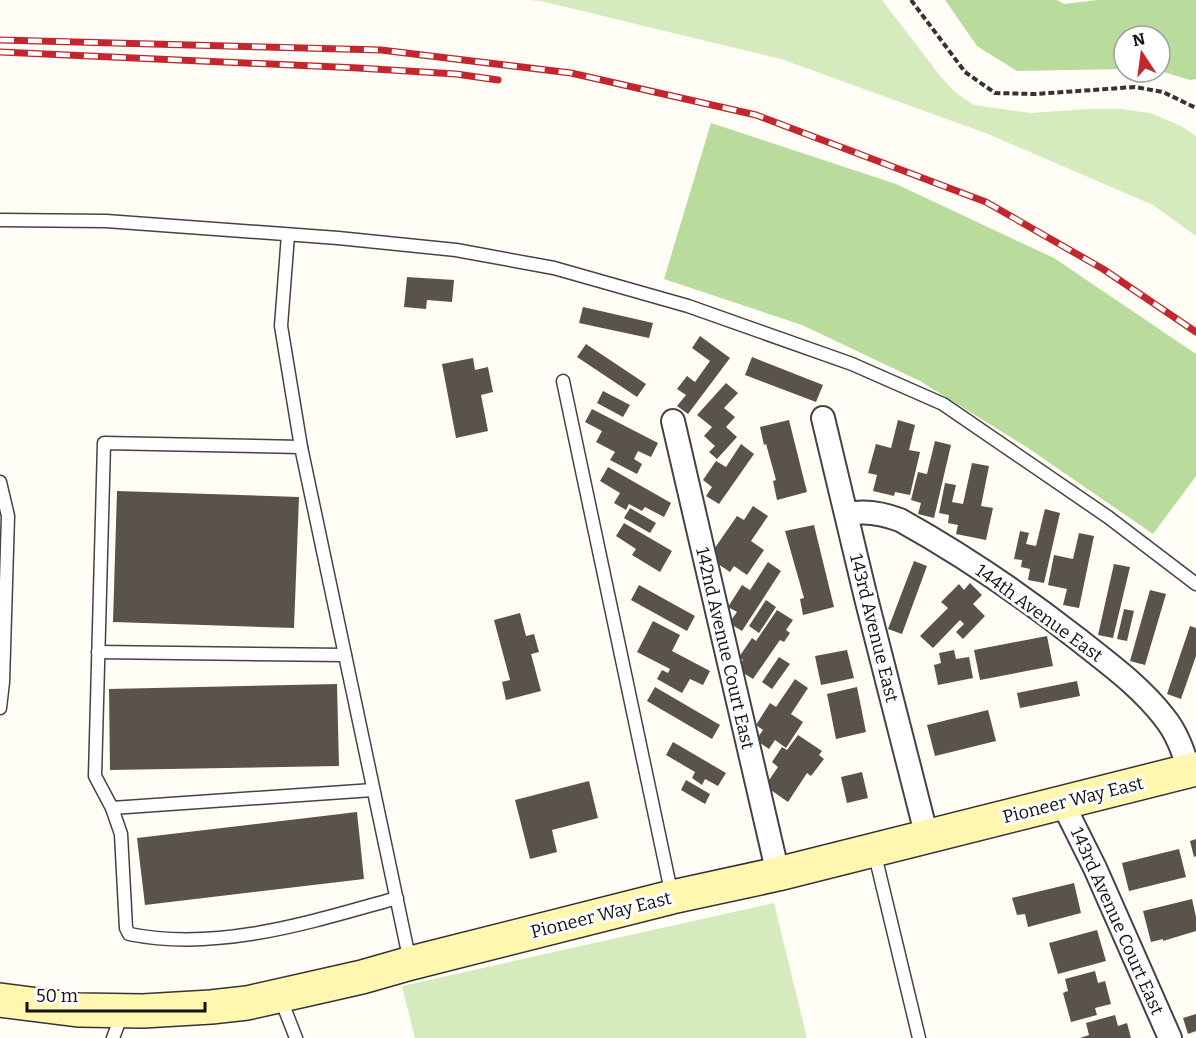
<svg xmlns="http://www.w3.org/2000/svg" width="1196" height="1038" font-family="Bitter,serif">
  <rect width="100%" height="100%" fill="#fffdf5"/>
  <!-- green -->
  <g fill="#d5ebbd">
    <path d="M527,0H882L941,77L956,93L974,105L1030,113L1087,109H1121L1150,113L1181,126L1196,136V236L1153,205L988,134L781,59L541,1Z"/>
    <path d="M774,903L807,1038H415L402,986Z"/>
  </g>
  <!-- forest -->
  <g fill="#b9dc9c">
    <path d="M945,0H1057L1064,4L1098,0H1196V79L1190,80L1160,71V36H1124V69L1017,71L977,46Z"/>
    <path d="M711,123L896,184L1054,258L1196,354V476L1153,534L1028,448L920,381L802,325L664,279Z"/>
  </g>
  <!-- building -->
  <g fill="#5a524d">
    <path d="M407,277L454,280L452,302L427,300L426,309L404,307Z"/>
    <path d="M583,307L653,323L649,338L579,323Z"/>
    <path d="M700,336L730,358L688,414L677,406L686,395L677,389L687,376L695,382L710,361L692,348Z"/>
    <path d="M586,344L646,384L637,397L577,357Z"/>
    <path d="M752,357L823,385L816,402L745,375Z"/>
    <path d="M473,358L475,370L488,367L493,392L481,395L488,431L456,438L442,364Z"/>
    <path d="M726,383L738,393L724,408L735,417L726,427L737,437L717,459L709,452L715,446L704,436L712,427L697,415Z"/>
    <path d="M603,391L630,405L623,417L597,403Z"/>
    <path d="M592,409L658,443L651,457L638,451L634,459L642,464L637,474L610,460L615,452L596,442L602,431L585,422Z"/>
    <path d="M789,420L807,492L777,500L773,481L776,480L766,444L764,445L760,427Z"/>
    <path d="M898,420L915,425L909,450L920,452L910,495L895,492L894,496L873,491L877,475L868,473L876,444L891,448Z"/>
    <path d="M935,441L951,445L934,518L918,514L921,503L911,500L918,472L927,474Z"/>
    <path d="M741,444L754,454L719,504L706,496L712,487L703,480L716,461L726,467Z"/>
    <path d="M972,463L989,466L981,506L993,508L986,540L956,534L958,525L948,523L949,515L939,513L945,483L956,485L952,502L963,504Z"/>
    <path d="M608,467L671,503L664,517L645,507L642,511L629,504L626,510L614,503L620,493L600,481Z"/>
    <path d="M117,491L299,497L294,628L113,622Z"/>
    <path d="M753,506L768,516L751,541L764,550L747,575L734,566L730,572L715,562L717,560L710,555L737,516L744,520Z"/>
    <path d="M630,508L656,523L650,533L624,518Z"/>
    <path d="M1045,509L1060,513L1044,583L1028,580L1030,569L1021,567L1022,560L1014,559L1020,531L1029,533L1026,544L1036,546Z"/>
    <path d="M624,523L672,551L660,572L632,555L636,549L616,536Z"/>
    <path d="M814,525L834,607L803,615L800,599L804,598L785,531Z"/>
    <path d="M1079,533L1094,536L1079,608L1063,605L1067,589L1048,585L1054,555L1073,559Z"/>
    <path d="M914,561L927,566L902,634L888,629Z"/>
    <path d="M768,562L781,571L742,631L729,623L737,612L728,607L742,585L750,590Z"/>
    <path d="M1114,564L1130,567L1113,638L1098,635Z"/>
    <path d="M970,583L982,595L973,604L985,616L963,639L956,632L964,624L960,620L933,648L920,636L948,608L941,602L959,584L964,590Z"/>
    <path d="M639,585L695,616L687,631L631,600Z"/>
    <path d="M1150,590L1166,594L1145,665L1130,661Z"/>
    <path d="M766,600L776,607L759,633L749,626Z"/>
    <path d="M1124,609L1134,611L1127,641L1117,639Z"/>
    <path d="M777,610L793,620L786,630L790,633L784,642L780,640L753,679L737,669L743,660L739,657L752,638L756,641Z"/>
    <path d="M520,613L526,636L534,634L539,652L531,654L541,691L506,700L502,682L510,680L494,620Z"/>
    <path d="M653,621L680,635L672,651L710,671L703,685L690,679L682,693L657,679L662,670L668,673L670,669L637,652Z"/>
    <path d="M1190,626L1196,628V656L1181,699L1167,694Z"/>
    <path d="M1047,636L1053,666L980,680L974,650Z"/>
    <path d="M847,650L854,678L821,685L815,656Z"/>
    <path d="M954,650L956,659L969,657L973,678L938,685L934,665L941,663L939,653Z"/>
    <path d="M779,657L790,664L772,689L762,682Z"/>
    <path d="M795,679L808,688L791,714L803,722L786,748L775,740L769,749L756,740L763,730L756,725L770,703L776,707Z"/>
    <path d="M1077,681L1080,696L1020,708L1017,693Z"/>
    <path d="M337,684L339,766L110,770L109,689Z"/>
    <path d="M655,687L720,725L712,739L647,701Z"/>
    <path d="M857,687L866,732L836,739L827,694Z"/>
    <path d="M988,710L996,741L935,756L927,725Z"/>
    <path d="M798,735L822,751L819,755L824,759L811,776L807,773L788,802L765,786L778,767L772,762L782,747L787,750Z"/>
    <path d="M673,742L726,773L718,786L705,779L702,785L692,778L695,772L666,755Z"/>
    <path d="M862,772L868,798L847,803L841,777Z"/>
    <path d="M686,780L710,794L705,804L681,790Z"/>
    <path d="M589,781L598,818L552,830L557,852L530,859L515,800Z"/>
    <path d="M357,812L364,879L145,905L137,838Z"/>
    <path d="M1196,839V856L1194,857L1190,841Z"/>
    <path d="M1179,849L1186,877L1129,891L1122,863Z"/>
    <path d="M1074,883L1081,913L1028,927L1025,914L1017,915L1012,898Z"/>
    <path d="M1192,899L1196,917V931L1163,941V939L1151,942L1143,911Z"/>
    <path d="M1097,930L1106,961L1058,974L1049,943Z"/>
    <path d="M1095,971L1098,983L1105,981L1111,1004L1095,1008L1097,1015L1071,1022L1063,993L1068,991L1065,979Z"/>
    <path d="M1196,1014V1031L1188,1034L1183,1018Z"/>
    <path d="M1115,1015L1118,1026L1127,1023L1131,1038H1080L1089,1035L1086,1023Z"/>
  </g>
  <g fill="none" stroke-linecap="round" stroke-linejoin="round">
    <defs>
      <g id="lane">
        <path d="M0,220L106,221L338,238L456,250L554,268L688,306L852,364L943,404L1108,517L1196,584"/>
        <path d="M288,235L281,326L301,447"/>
        <path d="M563,381L672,896"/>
        <path d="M0,482L8,516L3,682L0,708"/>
        <path d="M98,652L345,655"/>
        <path d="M112,808L373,790"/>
        <path d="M874,851L919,1038"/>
        <path d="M397,898C311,922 219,952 129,934L126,928L121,834L112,808L95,776L104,443L301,447L410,962"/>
        <path d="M280,997L296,1038"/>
        <path d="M113,1038L122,1014"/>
      </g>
      <g id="street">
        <path d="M823,418L866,598L927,837"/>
        <path d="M673,421L778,874"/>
        <path d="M847,514C866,510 882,513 900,520C963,555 1023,596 1079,640C1109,664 1140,686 1164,717C1177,733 1183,751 1189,770"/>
        <path d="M1063,804L1095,868L1170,1038"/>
      </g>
      <path id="secondary" d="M0,1000L78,1010L143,1011L211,1007L247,1003L362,977L411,963L672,897L778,874L1196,769"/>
    </defs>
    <!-- lane casing -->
    <use href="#lane" stroke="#444" stroke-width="15"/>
    <!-- street casing -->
    <use href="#street" stroke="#444" stroke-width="26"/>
    <!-- secondary casing -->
    <use href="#secondary" stroke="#333" stroke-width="36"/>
    <!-- path -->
    <path stroke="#333" stroke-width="4" stroke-dasharray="6 3" stroke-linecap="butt" d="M911,0L965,72L995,93L1035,94L1135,87L1163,92L1196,108"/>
    <!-- lane -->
    <use href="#lane" stroke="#fff" stroke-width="12"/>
    <!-- street -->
    <use href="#street" stroke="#fff" stroke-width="22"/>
    <!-- secondary -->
    <use href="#secondary" stroke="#fff6b0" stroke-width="33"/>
    <defs>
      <g id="rail">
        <path d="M0,40L381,50L571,73L756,115L986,202L1103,269L1196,332"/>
        <path d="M0,52L358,68L456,74L498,80"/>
      </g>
    </defs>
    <!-- rail casing -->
    <use href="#rail" stroke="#c4262e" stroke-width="7"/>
    <!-- rail -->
    <use href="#rail" stroke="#fff" stroke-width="4.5" stroke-dasharray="14" stroke-linecap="butt"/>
  </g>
  <g text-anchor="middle" stroke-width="6" stroke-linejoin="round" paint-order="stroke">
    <!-- street labels -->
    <g font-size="18" fill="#111" stroke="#fff">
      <text transform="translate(1039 613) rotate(36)" y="6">144th Avenue East</text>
      <text transform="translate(874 628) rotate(76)" y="6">143rd Avenue East</text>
      <text transform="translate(725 648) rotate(77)" y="6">142nd Avenue Court East</text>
      <text transform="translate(1073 800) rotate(-14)" y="6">Pioneer Way East</text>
      <text transform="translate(601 915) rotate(-14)" y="6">Pioneer Way East</text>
      <text transform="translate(1117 921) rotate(66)" y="6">143rd Avenue Court East</text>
    </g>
  </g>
  <!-- north arrow -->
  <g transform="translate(1142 54) rotate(347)"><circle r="28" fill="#ffffff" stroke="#a0a0a0" stroke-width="1.5"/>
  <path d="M0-4.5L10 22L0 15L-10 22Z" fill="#c4262e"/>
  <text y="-9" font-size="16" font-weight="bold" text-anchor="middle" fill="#111111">N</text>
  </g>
  <!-- scale -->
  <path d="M27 1002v9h178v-9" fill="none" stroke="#111111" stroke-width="3"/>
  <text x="36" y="1002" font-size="18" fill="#111111" stroke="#ffffff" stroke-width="4.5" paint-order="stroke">50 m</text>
</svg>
